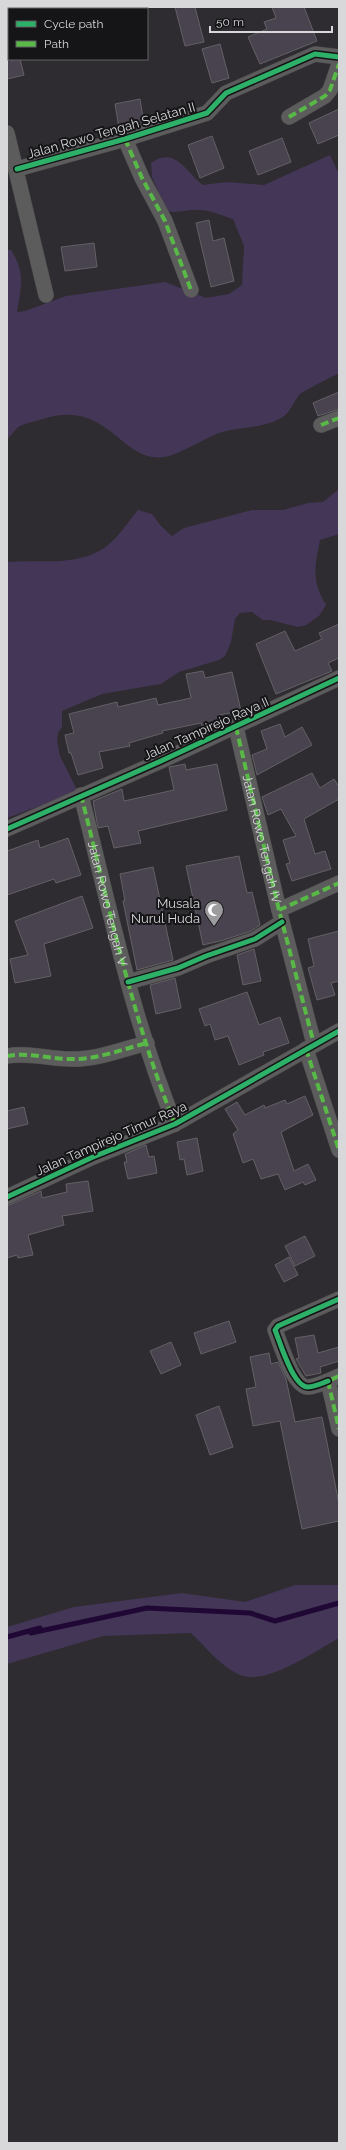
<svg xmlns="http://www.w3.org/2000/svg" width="346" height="2150" font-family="Raleway,sans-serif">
  <rect width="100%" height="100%" fill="#2e2c30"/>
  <!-- green -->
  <g fill="#443657">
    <path d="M330,155L339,174V373C331,378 304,390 299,395C293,403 290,413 281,418C262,429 239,426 219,433C203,439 179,455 164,457C121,464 109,398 43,419C36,421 26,423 20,426C15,429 12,435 7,439V250H11C26,274 21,287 17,312L25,311L66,296L165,282L206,298L229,294L242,285L244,246L233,219C222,216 211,210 199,210C188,209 178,214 167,211L152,177L151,163C175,145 187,173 203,185L226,182L264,185Z"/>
    <path d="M339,489V534L320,540C315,565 311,581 326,605L319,616L306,625L298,627L270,620H263L252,612L240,613L235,619L231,642L225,656L219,660L179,672L161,684L102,694L62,711V727L58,733L57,741L60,756L78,792L7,818V562C41,559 79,568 108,545C119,536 129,521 138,510L152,514L161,526L172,536L184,528L252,510H283L308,503L323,502Z"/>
    <path d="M295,1585H339V1638C315,1651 264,1688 238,1674C219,1665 206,1647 191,1633L103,1636L7,1664V1627L74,1607L182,1593L245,1602Z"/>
  </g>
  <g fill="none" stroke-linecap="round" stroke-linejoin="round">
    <!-- stream -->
    <path stroke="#1f0834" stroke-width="5" d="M7,1637L40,1628L31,1633L147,1608L250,1613L275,1621L339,1603"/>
  </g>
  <!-- building -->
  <g fill="#48434f" stroke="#636165">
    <path d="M175,7H195L204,42L185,46Z"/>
    <path d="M272,7H304L317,41L260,64L248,37L267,29L264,22L276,18Z"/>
    <path d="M220,44L229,78L212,83L202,49Z"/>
    <path d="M7,59H20L24,75L7,79Z"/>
    <path d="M140,99L144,124L119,128L115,104Z"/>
    <path d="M339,109V135L318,144L309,123Z"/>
    <path d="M212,136L224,168L200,178L188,145Z"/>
    <path d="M282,138L291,162L258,175L249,151Z"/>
    <path d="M209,220L213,241L224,238L234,281L211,287L196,223Z"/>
    <path d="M94,243L97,267L65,271L61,247Z"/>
    <path d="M339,392V409L318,416L313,403Z"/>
    <path d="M339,624V658L328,663L332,671L276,694L256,644L285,631L295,651L322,639L319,633Z"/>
    <path d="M203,671L205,678L232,672L241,711L219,715L220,722L202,726L201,723L162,731L163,733L129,743L130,746L99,752L103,768L78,775L71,753H69L65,735L74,733L69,714L117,702L118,707L156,698L158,705L191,698L186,674Z"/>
    <path d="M280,724L285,737L302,727L312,745L257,775L252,755L267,749L261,731Z"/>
    <path d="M185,764L186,770L217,764L227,810L138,831L141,843L114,848L108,826L98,828L93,801L122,789L124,801L174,790L169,767Z"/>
    <path d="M312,773L320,788L334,779L339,787V799L304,819L315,854L325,851L331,869L292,881L286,864L290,863L283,840L296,836L281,809L268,815L262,797Z"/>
    <path d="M68,838L81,875L56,883L54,879L7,895V851L38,840L40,848Z"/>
    <path d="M239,856L247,893L252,892L260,925L251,931L224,940L203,945L186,866Z"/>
    <path d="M153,867L173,960L137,970L123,901H125L120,874Z"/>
    <path d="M82,896L93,928L44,944L51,976L15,983L10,959L28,955L15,921Z"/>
    <path d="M339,931V981L331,983L335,995L317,1000L308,968L314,966L308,939Z"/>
    <path d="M254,949L261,981L243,985L237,955Z"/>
    <path d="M175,978L181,1008L156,1014L150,985Z"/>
    <path d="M247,992L259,1025L280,1017L289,1043L263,1052L264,1055L239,1065L228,1036L215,1040L210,1024L205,1026L199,1009Z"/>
    <path d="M305,1096L313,1115L281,1132L294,1171L308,1164L316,1180L305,1185L303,1182L285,1190L278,1174L261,1179L253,1159L243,1163L233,1134L238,1130L225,1109L237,1102L245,1115L264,1105L265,1108L285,1100L287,1104Z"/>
    <path d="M24,1107L28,1124L7,1129V1111Z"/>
    <path d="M197,1138L203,1171L187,1175L184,1159L180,1160L177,1142Z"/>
    <path d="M146,1145L149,1157L154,1156L157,1173L128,1179L124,1162H127L125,1154Z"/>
    <path d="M88,1181L93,1211L62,1216L64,1225L28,1235L33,1255L18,1258L17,1255L7,1258V1206L41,1191L42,1198L67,1192L66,1184Z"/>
    <path d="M305,1236L315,1256L295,1266L285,1246Z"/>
    <path d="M289,1257L298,1275L284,1282L275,1265Z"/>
    <path d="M229,1321L236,1342L201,1354L194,1333Z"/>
    <path d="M314,1335L318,1353L339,1347V1361L320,1367L321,1373L306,1376L296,1359L299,1358L295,1338Z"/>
    <path d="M171,1342L181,1365L161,1374L150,1351Z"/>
    <path d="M269,1353L271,1364L278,1362L286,1379L295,1422L322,1417L339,1504V1521L302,1529L280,1421L253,1426L246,1389L256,1387L250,1357Z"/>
    <path d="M219,1406L233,1447L210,1455L196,1415Z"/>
  </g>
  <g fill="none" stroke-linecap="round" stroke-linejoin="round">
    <defs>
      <g id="street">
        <path d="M50,9L55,7"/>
        <path d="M7,28L9,27"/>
        <path d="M289,117L325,96L330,90L339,64"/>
        <path d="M7,133L46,295"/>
        <path d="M125,139L142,178L165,221L191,290"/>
        <path d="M17,169L125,139L207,113L226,93L315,54L339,57"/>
        <path d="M321,425L339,418"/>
        <path id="s1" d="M236,727L279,910L314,1044"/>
        <path id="s2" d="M81,795C109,905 132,1019 175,1124"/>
        <path d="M7,829L161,761L339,678"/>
        <path d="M279,910L339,883"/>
        <path d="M128,982L178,968L206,956L255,939L282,922"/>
        <path d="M306,1049L339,1150"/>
        <path d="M7,1056C29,1052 49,1059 71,1059C96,1060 123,1049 147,1043"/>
        <path d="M7,1197L93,1157L175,1124L339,1031"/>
        <path d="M339,1376L328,1381L339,1429"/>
        <path d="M328,1381C323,1383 314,1387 308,1387C293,1387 280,1342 275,1330L278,1326L339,1299"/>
      </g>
    </defs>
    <!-- street casing -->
    <use href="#street" stroke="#49484a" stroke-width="16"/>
    <!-- street -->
    <use href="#street" stroke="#5c5c5d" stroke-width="15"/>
    <!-- quiet -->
    <g stroke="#58b947" stroke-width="4" stroke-dasharray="8 4" stroke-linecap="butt">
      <path d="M50,9L55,7"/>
      <path d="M7,28L9,27"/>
      <path d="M289,117L325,96L330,90L339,64"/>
      <path d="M125,139L142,178L165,221L191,290"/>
      <path d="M321,425L339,418"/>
      <path d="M236,727L279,910L314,1044"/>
      <path d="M81,795C109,905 132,1019 175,1124"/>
      <path d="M279,910L339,883"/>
      <path d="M306,1049L339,1150"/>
      <path d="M7,1056C29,1052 49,1059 71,1059C96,1060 123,1049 147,1043"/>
      <path d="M339,1376L328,1381L339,1429"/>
    </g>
    <defs>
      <g id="cycleway">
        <path d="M17,169L125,139L207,113L226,93L315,54L339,57"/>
        <path d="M7,829L161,761L339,678"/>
        <path d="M128,982L178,968L206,956L255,939L282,922"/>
        <path d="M7,1197L93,1157L175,1124L339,1031"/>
        <path d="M328,1381C323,1383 314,1387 308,1387C293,1387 280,1342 275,1330L278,1326L339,1299"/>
      </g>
    </defs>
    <!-- cycleway casing -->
    <use href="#cycleway" stroke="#151417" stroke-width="8"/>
    <!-- cycleway -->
    <use href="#cycleway" stroke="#2db169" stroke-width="5"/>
  </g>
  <!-- icons -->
  <defs>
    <symbol id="mosque-pin" viewBox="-11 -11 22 30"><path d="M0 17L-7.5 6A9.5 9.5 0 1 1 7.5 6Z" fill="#9c9b9e" stroke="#151417"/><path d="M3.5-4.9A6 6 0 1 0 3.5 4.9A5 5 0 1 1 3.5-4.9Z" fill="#fff"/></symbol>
  </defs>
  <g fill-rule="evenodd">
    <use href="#mosque-pin" x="203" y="899" width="22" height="30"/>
  </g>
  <g text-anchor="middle" stroke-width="4" stroke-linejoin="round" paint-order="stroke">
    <!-- street labels -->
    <g font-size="13" fill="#d8d7da" stroke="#151417">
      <text transform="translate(111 130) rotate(-16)" y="5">Jalan Rowo Tengah Selatan II</text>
      <text transform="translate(206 728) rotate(-24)" y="5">Jalan Tampirejo Raya II</text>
      <text dy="5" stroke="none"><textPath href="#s1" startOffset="115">Jalan Rowo Tengah IV</textPath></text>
      <text dy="5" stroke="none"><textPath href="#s2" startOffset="112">Jalan Rowo Tengah V</textPath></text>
      <text transform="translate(111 1138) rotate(-24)" y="5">Jalan Tampirejo Timur Raya</text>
    </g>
    <!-- poi labels -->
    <g font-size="13" fill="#d8d7da" stroke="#151417" text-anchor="end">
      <text x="200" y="908">Musala<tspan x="200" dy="15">Nurul Huda</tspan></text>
    </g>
  </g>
  <!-- border -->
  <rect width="346" height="2150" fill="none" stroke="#d8d7da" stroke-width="16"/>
  <!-- legend -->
  <rect x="8" y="8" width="140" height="52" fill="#151417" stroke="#636265"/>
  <rect x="16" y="21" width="20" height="6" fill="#2db169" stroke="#636265"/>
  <text x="44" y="28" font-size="12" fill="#d8d7da">Cycle path</text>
  <rect x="16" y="41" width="20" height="6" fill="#58b947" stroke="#636265"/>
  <text x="44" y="48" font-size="12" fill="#d8d7da">Path</text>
  <!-- scale -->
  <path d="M210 26v6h122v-6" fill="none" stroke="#d8d7da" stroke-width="2"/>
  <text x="216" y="26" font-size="12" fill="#d8d7da" stroke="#151417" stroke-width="3" paint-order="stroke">50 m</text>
</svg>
